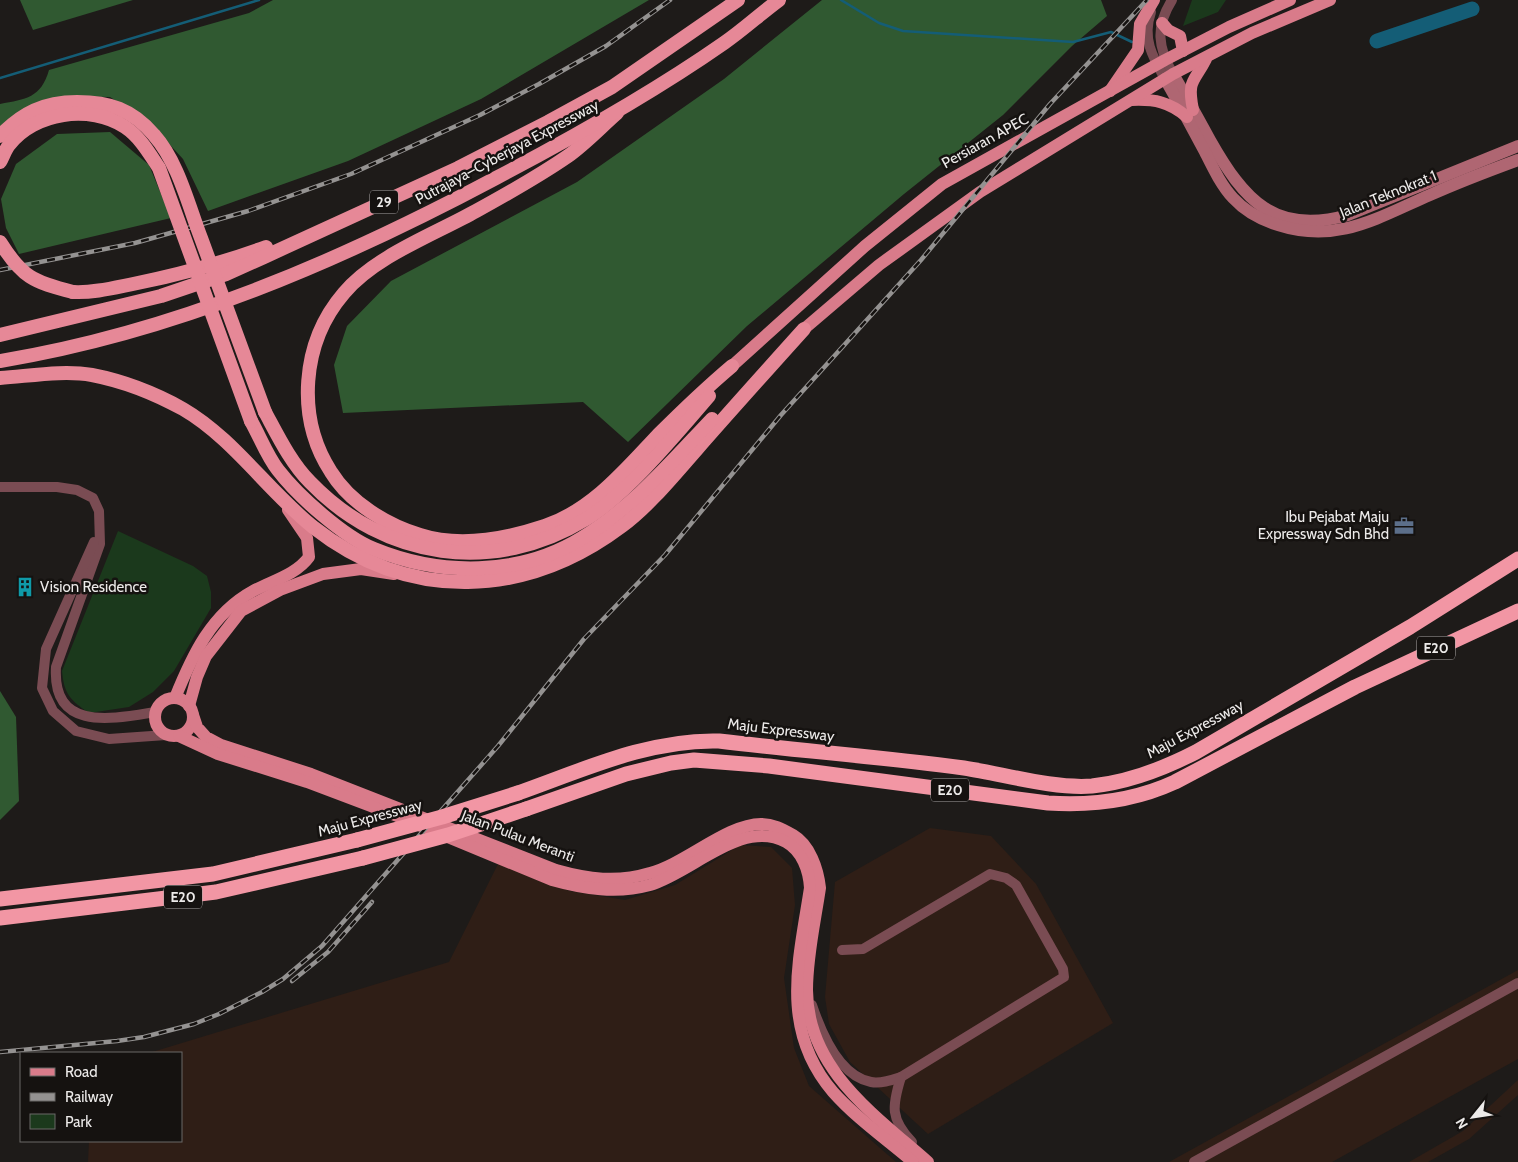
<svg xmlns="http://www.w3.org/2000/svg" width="1518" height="1162" font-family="Cabin,sans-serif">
  <rect width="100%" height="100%" fill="#1e1b19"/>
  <!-- industrial -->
  <g fill="#2f1e16">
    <path d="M930,828L991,836L1036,884L1113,1023L928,1134L850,1062L829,1024L825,997L835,882Z"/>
    <path d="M740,845L771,847L792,868L795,905L784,978L794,1048L809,1086L896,1162H88L89,1141H181V1053H149L449,962L498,864L570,891L625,900L675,885Z"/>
    <path d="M1518,970V1059L1332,1162H1169Z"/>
    <path d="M1518,1080V1095L1469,1139L1428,1162H1409L1463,1131Z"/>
  </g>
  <!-- green -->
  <g fill="#1b391c">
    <path d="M1192,0H1226L1218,12L1183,26Z"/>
    <path d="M118,531L193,566L207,576L211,592V608L174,671L153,692L129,707L89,713C70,700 64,694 62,671Z"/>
  </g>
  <!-- forest -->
  <g fill="#305931">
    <path d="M20,0H133L33,30Z"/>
    <path d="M273,0H649L481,99L348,161L208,211L183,159L149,122L110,97L63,96L0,130V104C26,99 41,98 49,70L249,13Z"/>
    <path d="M822,0H1101L1107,16L1072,46L1003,115L904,194L747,326L628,442L583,402L343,413L334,365L347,326L391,281L577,182L724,79Z"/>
    <path d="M110,132L149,165L171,218L19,254L6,228L1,199L16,164L57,134Z"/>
    <path d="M0,691L16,717L19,801L0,820Z"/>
  </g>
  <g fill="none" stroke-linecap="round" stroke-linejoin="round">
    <!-- stream -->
    <g stroke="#145d76" stroke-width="2.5">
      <path d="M841,0L879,23L903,31L1073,42L1111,32L1132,42"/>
      <path d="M0,78L259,0"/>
    </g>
    <!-- river -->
    <path stroke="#145d76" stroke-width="15" d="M1377,41L1472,9"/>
    <!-- minor -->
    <g stroke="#7a4c53" stroke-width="10">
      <path d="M1172,0C1155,27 1158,48 1173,74"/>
      <path d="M1151,12C1142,38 1152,56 1165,79"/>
      <path d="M0,487H57L77,490L93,498L99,511L100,544L56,667C52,732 112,719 155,712"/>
      <path d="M94,542L46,649L42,688L53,711L76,731L109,739L166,735"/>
      <path d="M812,1005C821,1032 839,1076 871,1082C881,1084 892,1080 901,1077L1064,977L1063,969L1016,885L1006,878L990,874L863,949L842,950"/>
      <path d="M901,1077C892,1106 890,1119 912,1142"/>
      <path d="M1194,1162L1518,983"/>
    </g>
    <!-- secondary -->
    <g stroke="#af6672" stroke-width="12">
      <path d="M1173,74C1186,96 1198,118 1210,140C1244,200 1275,236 1348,215L1518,146"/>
      <path d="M1165,79C1179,103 1192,128 1205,152C1213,168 1221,185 1233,198C1245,211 1261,220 1278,225C1337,244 1377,218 1430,195C1459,182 1488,171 1518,160"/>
    </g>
    <!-- primary -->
    <g stroke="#d97b8a" stroke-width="12">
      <path d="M1162,23L1168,30L1180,36L1183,51"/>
      <path d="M1110,91L1138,50L1140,24L1154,0"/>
      <path d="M1132,100C1154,99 1170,102 1187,117"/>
      <path d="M1193,110C1187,79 1194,83 1206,59"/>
      <path d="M804,329L879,265L980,192L1173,74L1252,33L1330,0"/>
      <path d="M732,366L865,246L942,184L1165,60L1229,27L1290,0"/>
      <circle cx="174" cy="717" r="19"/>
      <path d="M175,698C192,656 211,614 253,591C271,581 296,575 309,557L307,538L288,510"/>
      <path d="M189,706L197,677L206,656L241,611L280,590L323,574L361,569L394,574"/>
      <path d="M193,715L197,727L206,737L221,745L311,774L556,870C588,879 617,883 650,873C685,864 727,824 761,824C773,824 782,829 793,835C810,845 818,869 820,888C815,922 807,956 807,990C807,1069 875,1115 928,1162"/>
      <path d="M179,736L218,754L307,782L397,816L552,880C584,889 617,894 650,885C693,872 742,818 786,842C802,851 809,870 810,888C799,960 779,1029 833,1092C856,1118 886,1139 913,1162"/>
    </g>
    <!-- trunk -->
    <g stroke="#e68897" stroke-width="14">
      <path d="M617,113C601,127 585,144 568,156C539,176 507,194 476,211C435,234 375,256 344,293C301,343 296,418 331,472C350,503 387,525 420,535C460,548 506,539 545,526C592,510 625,470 658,435C682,411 706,388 732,366"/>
      <path d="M73,292C93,293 113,288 133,284C178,275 222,263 266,247"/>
      <path d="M0,335L161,296L226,274L264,257L458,168L548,122L612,87L738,0"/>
      <path d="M0,361C176,332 340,261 496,178C574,137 651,94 724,43C743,30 760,14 779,0"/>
      <path d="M0,378C30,376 63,370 92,375C123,381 156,394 183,409C233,438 268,491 313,527C410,603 526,598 622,526C650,505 674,475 697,449C732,409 768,369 804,329"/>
      <path d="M265,412C278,436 291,463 310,482C385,560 494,575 586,519C626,495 677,433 709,396"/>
      <path d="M251,421C260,437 267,456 278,470C298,496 344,537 374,549C440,576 519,577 582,538C633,507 671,462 712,419"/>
    </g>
    <!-- motorway -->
    <g stroke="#f296a4" stroke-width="15">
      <path d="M518,793C583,770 649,739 719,741C801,751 883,757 964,768C1004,774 1052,789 1092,786C1130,782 1163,769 1196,752L1410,627L1518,559"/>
      <path d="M526,809L626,774L671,763L694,760L769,766L1048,803C1093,806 1134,801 1175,782L1355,687L1518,611"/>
      <path d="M0,899L213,874L357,840"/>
      <path d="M0,918L216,892L363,858"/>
    </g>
    <defs>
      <g id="rail">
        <path d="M0,270L135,243L248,211L351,174L480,115L539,84L606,46L670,0"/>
        <path d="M292,981L328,952L372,902"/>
        <path d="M0,1052L117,1041L144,1037L194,1024L219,1014L262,992L283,979L322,946L498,746L584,639L665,555L781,415L921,260L1050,104L1147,0"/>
      </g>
    </defs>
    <!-- rail casing -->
    <use href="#rail" stroke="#949291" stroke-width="4.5"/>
    <!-- rail -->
    <use href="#rail" stroke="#151210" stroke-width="2.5" stroke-dasharray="8" stroke-linecap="butt"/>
    <!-- trunk-bridge -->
    <g stroke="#e68897" stroke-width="14">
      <path d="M0,136C22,113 44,102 77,102C109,102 132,109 154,135C178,162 188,204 201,238C222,296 244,354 265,412"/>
      <path d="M0,162C3,157 5,150 9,145C34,112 90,104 125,127C140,137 149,153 159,168L251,421"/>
      <path d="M0,242C22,277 33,282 73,292"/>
    </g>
    <!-- motorway-bridge -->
    <g stroke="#f296a4" stroke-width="15">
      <path d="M357,840L442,817L518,793"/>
      <path d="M363,858L448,835L526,809"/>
    </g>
  </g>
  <!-- icons -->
  <defs>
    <symbol id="office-bare" viewBox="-9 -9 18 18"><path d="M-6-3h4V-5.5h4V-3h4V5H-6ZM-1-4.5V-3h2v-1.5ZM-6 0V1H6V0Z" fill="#5c6f8a" stroke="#151210" stroke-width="2.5" paint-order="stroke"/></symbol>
    <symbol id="building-bare" viewBox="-9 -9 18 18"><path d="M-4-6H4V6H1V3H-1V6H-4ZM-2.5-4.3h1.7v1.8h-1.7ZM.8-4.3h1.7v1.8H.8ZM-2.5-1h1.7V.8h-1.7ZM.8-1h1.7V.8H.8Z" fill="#0f9aa8" stroke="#151210" stroke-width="2.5" paint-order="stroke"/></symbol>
  </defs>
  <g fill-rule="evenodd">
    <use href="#office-bare" x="1390" y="512" width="28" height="28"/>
    <use href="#building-bare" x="11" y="573" width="28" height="28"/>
  </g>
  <g text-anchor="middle" stroke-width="5" stroke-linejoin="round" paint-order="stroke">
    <!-- shield labels -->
    <g fill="#151210" stroke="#aca9a8" stroke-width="1">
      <rect x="370" y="190.5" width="28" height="23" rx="4"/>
      <rect x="1417" y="636.5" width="38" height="23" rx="4"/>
      <rect x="931" y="778.5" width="38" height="23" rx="4"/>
      <rect x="164" y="885.5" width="38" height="23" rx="4"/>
    </g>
    <g font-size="14" font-weight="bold" fill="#eceae9">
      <text x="384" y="207">29</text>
      <text x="1436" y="653">E20</text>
      <text x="950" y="795">E20</text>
      <text x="183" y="902">E20</text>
    </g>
    <!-- street labels -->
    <g font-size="15" fill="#eceae9" stroke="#151210">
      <text transform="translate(985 141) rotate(-29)" y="5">Persiaran APEC</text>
      <text transform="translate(507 152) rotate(-28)" y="5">Putrajaya–Cyberjaya Expressway</text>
      <text transform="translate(1388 194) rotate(-22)" y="5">Jalan Teknokrat 1</text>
      <text transform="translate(1195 729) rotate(-28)" y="5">Maju Expressway</text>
      <text transform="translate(781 730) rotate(7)" y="5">Maju Expressway</text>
      <text transform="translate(370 818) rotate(-15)" y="5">Maju Expressway</text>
      <text transform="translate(518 836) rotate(21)" y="5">Jalan Pulau Meranti</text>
    </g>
    <!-- poi labels -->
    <g font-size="15" fill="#eceae9" stroke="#151210" text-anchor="end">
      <text x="1389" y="522">Ibu Pejabat Maju<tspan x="1389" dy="17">Expressway Sdn Bhd</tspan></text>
      <text x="40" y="592" text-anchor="start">Vision Residence</text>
    </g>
  </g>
  <!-- legend -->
  <rect x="20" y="1052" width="162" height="90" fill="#151210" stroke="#6b6867"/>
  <rect x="30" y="1068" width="25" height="8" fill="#d97b8a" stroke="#6b6867"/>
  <text x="65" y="1077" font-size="15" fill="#eceae9">Road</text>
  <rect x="30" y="1093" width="25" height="8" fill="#949291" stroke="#6b6867"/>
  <text x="65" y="1102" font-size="15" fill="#eceae9">Railway</text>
  <rect x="30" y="1114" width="25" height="15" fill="#1b391c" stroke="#6b6867"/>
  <text x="65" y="1127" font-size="15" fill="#eceae9">Park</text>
  <!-- north arrow -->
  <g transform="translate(1473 1117) rotate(240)" stroke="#151210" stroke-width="4" paint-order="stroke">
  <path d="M0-4L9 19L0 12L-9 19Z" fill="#eceae9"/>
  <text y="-8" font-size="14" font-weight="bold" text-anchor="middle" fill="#eceae9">N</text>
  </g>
</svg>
